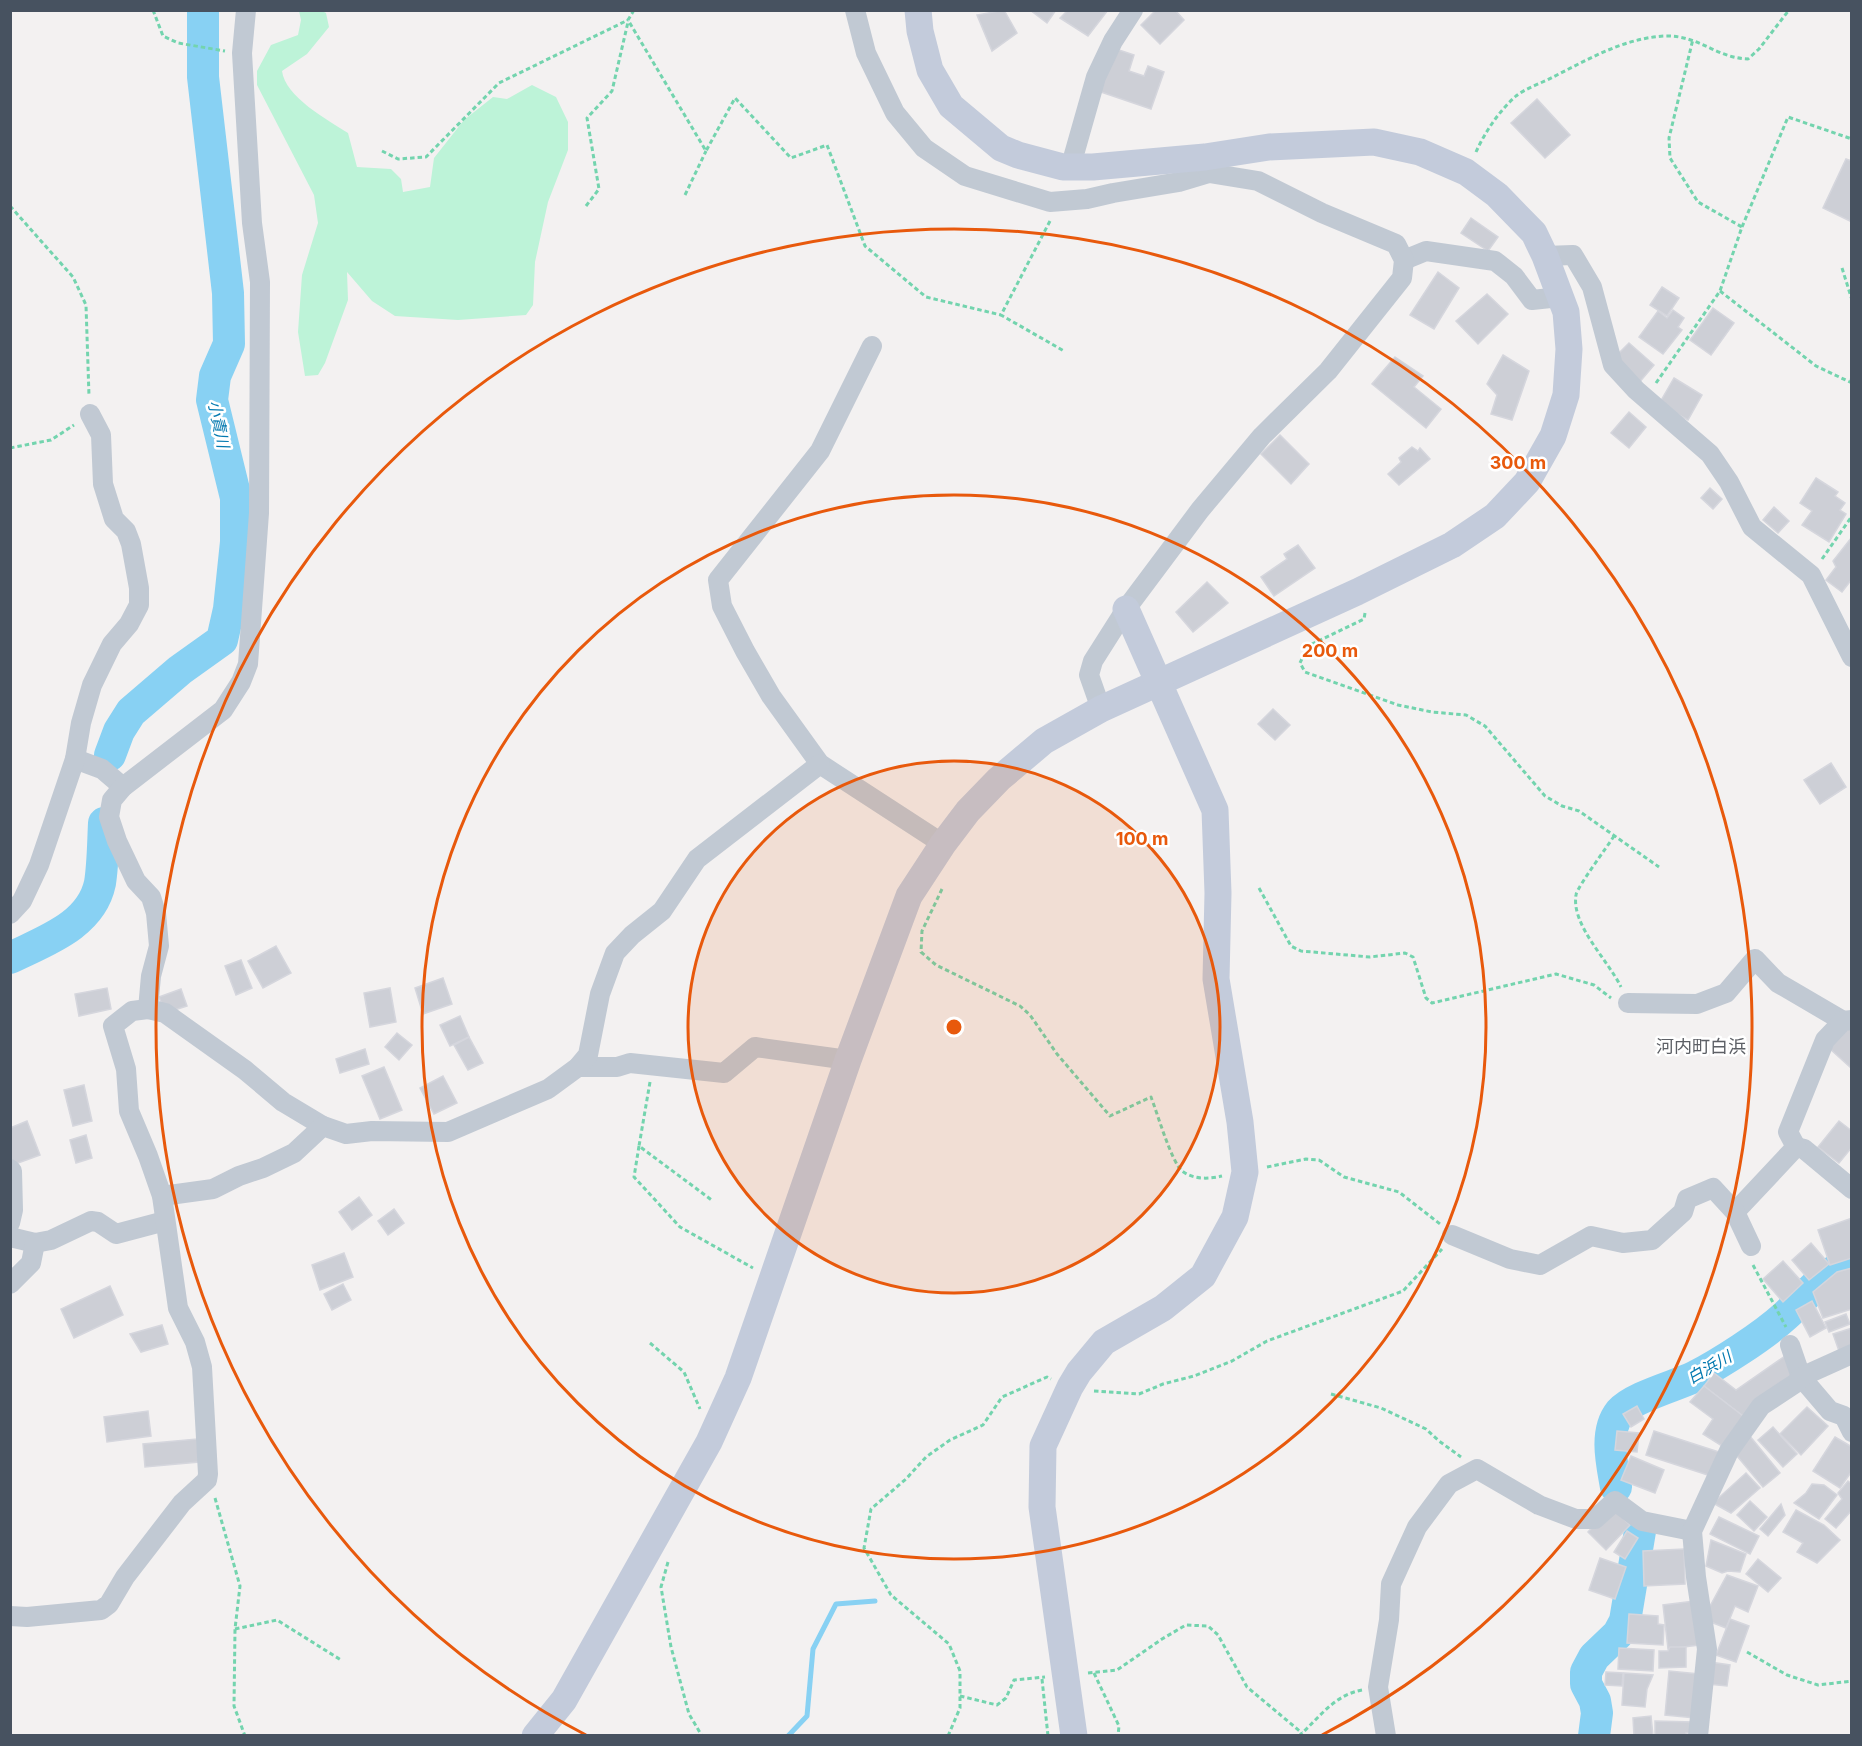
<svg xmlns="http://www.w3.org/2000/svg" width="1862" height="1746" font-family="Inter,'Noto Sans JP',sans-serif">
  <rect width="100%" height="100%" fill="#f3f1f1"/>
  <!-- green -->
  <path fill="#bdf3d8" d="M299,11H322L326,13L329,27L307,54L282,71C285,97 328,120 348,133L357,167L391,169L401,179L403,192L430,187L434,158L464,120L493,97L507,99L532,85L556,97L568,122V150L548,202L535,262L533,305L526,315L458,320L395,316L372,301L347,272L348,300L325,363L318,375L305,376L298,332L302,275L318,223L314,195L257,85V71L271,45L298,35L301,20Z"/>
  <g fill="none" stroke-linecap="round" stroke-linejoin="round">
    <!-- stream -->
    <path stroke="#88d1f3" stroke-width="5" d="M788,1736L807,1716L813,1649L836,1604L875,1601"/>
    <!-- river -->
    <g stroke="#88d1f3" stroke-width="32">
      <path d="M110,755L119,731L131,712L180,670L222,640L229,609L236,542V498L212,400L215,376L229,344L228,293L203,77V10"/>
      <path d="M10,958C44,941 91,926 100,883C103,864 103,843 104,823"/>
      <path d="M1616,1487C1612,1464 1604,1432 1620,1412C1633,1397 1675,1386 1694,1377C1721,1363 1763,1336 1785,1316C1809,1294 1819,1276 1852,1262"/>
      <path d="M1594,1736L1597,1713L1595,1701L1586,1684V1672L1594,1657L1618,1634L1625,1621L1640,1531"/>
    </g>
  </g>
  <!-- building -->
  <g fill="#cdcfd6" stroke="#d5d6dd" stroke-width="1.5">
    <path d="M1004,10L1017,33L992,51L977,15Z"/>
    <path d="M1030,10H1056L1047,23Z"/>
    <path d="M1068,10H1108L1088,36L1060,18Z"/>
    <path d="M1156,10H1175L1184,20L1160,44L1141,25Z"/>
    <path d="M1113,48L1134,55L1129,71L1144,76L1148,66L1164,72L1151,109L1098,91Z"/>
    <path d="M1537,99L1570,135L1545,158L1511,123Z"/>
    <path d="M1846,159L1852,161V222L1823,208Z"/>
    <path d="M1471,218L1498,237L1488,251L1461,233Z"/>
    <path d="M1438,272L1459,288L1434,329L1410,315Z"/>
    <path d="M1662,287L1679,298L1667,316L1650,305Z"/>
    <path d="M1487,294L1508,314L1478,344L1456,321Z"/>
    <path d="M1713,308L1734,323L1711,355L1690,340Z"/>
    <path d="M1673,310L1684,318L1678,327L1682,330L1663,354L1639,337L1658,311L1667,318Z"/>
    <path d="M1629,343L1654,365L1638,384L1612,360Z"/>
    <path d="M1503,355L1529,371L1512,420L1491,414L1497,395L1487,384Z"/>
    <path d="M1395,357L1423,376L1414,387L1441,409L1426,428L1372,384Z"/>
    <path d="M1674,378L1702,395L1688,420L1659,404Z"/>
    <path d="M1629,412L1646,427L1629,448L1611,433Z"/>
    <path d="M1280,435L1309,464L1291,484L1261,454Z"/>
    <path d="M1412,447L1418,451L1420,448L1430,459L1399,485L1388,474L1401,462L1399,458Z"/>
    <path d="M1816,478L1838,492L1835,496L1845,503L1840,510L1846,514L1829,542L1802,525L1812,511L1800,503Z"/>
    <path d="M1710,488L1722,499L1713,509L1701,498Z"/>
    <path d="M1774,507L1789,521L1778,533L1763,520Z"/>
    <path d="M1852,537V579L1842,592L1826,580L1836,567L1833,561Z"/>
    <path d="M1298,545L1315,568L1274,596L1261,577L1287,559L1284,554Z"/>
    <path d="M1207,582L1228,603L1193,632L1176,612Z"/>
    <path d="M1273,709L1290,725L1275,740L1258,724Z"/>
    <path d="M1831,763L1846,787L1820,804L1804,780Z"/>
    <path d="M276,946L291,973L263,988L248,961Z"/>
    <path d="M241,960L252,988L236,995L225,966Z"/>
    <path d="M443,978L452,1004L423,1014L415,988Z"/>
    <path d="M107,988L111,1009L79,1016L75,994Z"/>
    <path d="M390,988L396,1022L370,1027L364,993Z"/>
    <path d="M181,989L187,1006L165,1013L159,997Z"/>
    <path d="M460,1016L469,1037L450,1046L440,1025Z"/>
    <path d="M1852,1024V1067L1851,1068L1829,1048Z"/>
    <path d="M397,1033L412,1045L399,1060L385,1047Z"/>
    <path d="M469,1037L483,1063L468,1070L454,1045Z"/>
    <path d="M365,1049L369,1064L340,1073L336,1059Z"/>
    <path d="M384,1067L402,1110L380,1119L362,1076Z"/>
    <path d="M443,1076L457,1103L434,1114L420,1088Z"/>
    <path d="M84,1085L92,1121L73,1126L64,1090Z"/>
    <path d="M27,1121L40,1155L10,1166V1128Z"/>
    <path d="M1839,1121L1852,1131V1147L1839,1163L1818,1147Z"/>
    <path d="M86,1135L92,1158L76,1163L70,1140Z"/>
    <path d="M359,1197L372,1215L352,1230L339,1212Z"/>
    <path d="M394,1209L404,1223L388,1235L378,1221Z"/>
    <path d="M1852,1218V1258L1830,1265L1818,1230Z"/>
    <path d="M1811,1243L1829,1264L1809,1280L1792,1260Z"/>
    <path d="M344,1253L353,1277L320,1290L312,1265Z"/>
    <path d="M1783,1261L1803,1283L1783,1302L1763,1279Z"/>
    <path d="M1852,1268V1309L1823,1318L1813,1292L1837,1272Z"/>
    <path d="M343,1284L351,1300L332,1310L324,1294Z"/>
    <path d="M110,1286L123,1315L74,1338L61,1309Z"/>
    <path d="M1812,1301L1826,1328L1810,1337L1796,1310Z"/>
    <path d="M1846,1314L1850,1324L1829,1332L1825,1322Z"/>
    <path d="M162,1325L168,1344L141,1352L130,1334Z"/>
    <path d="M1852,1328V1346L1839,1351L1833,1334Z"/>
    <path d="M1785,1356L1800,1378L1743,1416L1704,1386L1714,1373L1736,1390Z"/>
    <path d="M1704,1386L1743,1416L1722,1446L1703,1434L1713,1419L1690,1402Z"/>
    <path d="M1637,1406L1644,1419L1631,1427L1623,1414Z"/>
    <path d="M1807,1407L1828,1426L1801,1455L1780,1434Z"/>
    <path d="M148,1411L151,1436L107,1442L104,1417Z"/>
    <path d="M1773,1427L1797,1454L1783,1467L1758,1440Z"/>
    <path d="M1617,1431L1639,1433L1637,1452L1615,1450Z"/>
    <path d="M1654,1431L1722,1453L1714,1477L1646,1455Z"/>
    <path d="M1749,1435L1780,1473L1763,1487L1732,1450Z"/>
    <path d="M1835,1437L1852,1447V1471L1840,1488L1813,1471Z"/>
    <path d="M197,1439L199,1462L145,1467L143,1444Z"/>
    <path d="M1631,1456L1664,1470L1655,1493L1621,1480Z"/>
    <path d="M1746,1473L1760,1488L1731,1513L1713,1503Z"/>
    <path d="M1848,1481L1852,1484V1510L1836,1528L1825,1519L1842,1499L1838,1493Z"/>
    <path d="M1812,1484L1824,1485L1837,1495L1819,1519L1794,1503L1806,1493Z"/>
    <path d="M1750,1501L1767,1517L1754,1531L1737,1515Z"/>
    <path d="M1781,1504L1785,1515L1768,1536L1760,1529Z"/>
    <path d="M1611,1507L1630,1525L1606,1550L1588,1532Z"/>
    <path d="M1796,1510L1824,1525L1840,1540L1817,1563L1797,1552L1803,1543L1783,1532Z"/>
    <path d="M1719,1517L1759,1536L1750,1554L1710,1534Z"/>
    <path d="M1627,1531L1638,1538L1625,1559L1614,1552Z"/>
    <path d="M1711,1540L1746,1554L1740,1572L1728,1571L1722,1573L1706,1566Z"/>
    <path d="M1684,1549L1685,1584L1644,1586L1643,1551Z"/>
    <path d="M1600,1558L1626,1567L1615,1599L1589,1590Z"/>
    <path d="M1758,1559L1781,1578L1768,1592L1746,1574Z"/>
    <path d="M1727,1575L1758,1586L1748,1612L1735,1606L1726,1628L1703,1619Z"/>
    <path d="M1694,1601L1699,1645L1668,1649L1663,1605Z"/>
    <path d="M1629,1614L1658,1616V1624L1664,1625L1663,1645L1627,1643Z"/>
    <path d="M1730,1619L1749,1626L1736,1662L1716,1655Z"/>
    <path d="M1670,1647H1686V1667L1659,1668V1651H1668Z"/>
    <path d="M1619,1648L1654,1650L1653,1671L1618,1669Z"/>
    <path d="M1710,1662L1730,1665L1727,1686L1708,1684Z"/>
    <path d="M1669,1671L1699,1674L1695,1718L1665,1715Z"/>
    <path d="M1606,1672L1623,1673L1622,1686L1605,1685Z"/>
    <path d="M1624,1673L1653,1675L1647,1689L1645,1707L1622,1705Z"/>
    <path d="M1651,1716L1653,1736H1634L1633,1718Z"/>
    <path d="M1655,1721L1694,1722L1693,1733H1686V1736H1655Z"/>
  </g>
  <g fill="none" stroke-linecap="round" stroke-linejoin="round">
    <!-- path -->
    <g stroke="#73d4ae" stroke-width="3" stroke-dasharray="4.5 3" stroke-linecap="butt">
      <path d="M153,10L163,36L178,43L225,51"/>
      <path d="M634,10L628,20L706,151L735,98L791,158L827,145L865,246L926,297L1001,315"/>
      <path d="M382,151L398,159L426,157L499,83L628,20"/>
      <path d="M1476,152C1485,132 1499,111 1516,96C1526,88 1542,83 1553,77C1589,59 1624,38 1665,36C1699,35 1716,58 1748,59L1759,49L1789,10"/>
      <path d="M685,195L706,151"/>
      <path d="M10,206L73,277L86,305L89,396"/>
      <path d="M586,206L599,189L587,118L612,91L628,22"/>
      <path d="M1050,221L1001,315L1064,351"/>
      <path d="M1742,227L1788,117L1852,139"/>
      <path d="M1842,268L1852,300"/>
      <path d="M1720,291L1816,366L1852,383"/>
      <path d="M1656,383L1720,291L1742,227L1698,202L1670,158L1669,138L1693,39"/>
      <path d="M1851,383L1852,371"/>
      <path d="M10,448L51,440L74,425"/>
      <path d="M1822,559L1852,516"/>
      <path d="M1365,613L1364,619L1308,646L1300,663L1305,672L1398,705L1432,712L1466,715L1485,726L1545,796L1562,806L1579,811L1659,867"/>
      <path d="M1614,836C1608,846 1577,887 1576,895C1571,925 1608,960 1621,987"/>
      <path d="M1259,888L1291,946L1301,951L1370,957L1405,953L1413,957L1426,998L1432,1003L1556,974L1594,985L1611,998"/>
      <path d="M942,889L922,931L921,952L936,965L1020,1006L1030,1015L1057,1054L1110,1116L1151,1097C1157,1112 1171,1161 1182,1171C1194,1180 1209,1179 1222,1176"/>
      <path d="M650,1082L639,1146L713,1201"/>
      <path d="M639,1146L634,1177L680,1227L753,1268"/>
      <path d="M1267,1167L1306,1159L1319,1160L1344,1177L1399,1192L1440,1224"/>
      <path d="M1753,1265L1786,1327"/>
      <path d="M650,1343L684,1372L700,1409"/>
      <path d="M1094,1391L1139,1394L1163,1384L1194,1376L1232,1361L1267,1341L1403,1291L1442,1249"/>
      <path d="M1331,1394L1381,1408L1426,1429L1439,1441L1461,1457"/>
      <path d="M215,1498L240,1586L235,1629L234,1706L245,1736"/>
      <path d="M668,1562L661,1587L671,1647L689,1714L702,1736"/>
      <path d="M235,1629L277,1620L341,1660"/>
      <path d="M1747,1652L1787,1675L1818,1685L1852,1681"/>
      <path d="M1088,1673L1117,1670L1162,1639L1186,1625L1208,1626L1218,1635L1247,1687L1302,1733"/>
      <path d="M1094,1673L1119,1726L1118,1736"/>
      <path d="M1042,1679L1048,1736"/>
      <path d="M960,1696L997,1705L1006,1698L1014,1680L1045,1677"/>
      <path d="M948,1736L960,1708V1671L949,1644L891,1595L864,1548L871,1509L906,1479L926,1457L950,1440L983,1425L1002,1397L1047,1377L1051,1379"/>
      <path d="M1299,1736C1319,1718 1334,1695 1362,1690"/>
    </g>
    <!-- street -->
    <g stroke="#c1c9d3" stroke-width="20">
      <path d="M855,10L866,53L895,113L924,148L965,176L1050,202L1087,199L1113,193L1179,182L1209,173"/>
      <path d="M1075,166L1073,158L1096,77L1113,41L1133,10"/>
      <path d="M1545,256L1573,255L1592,287L1613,365L1636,390L1710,454L1729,482L1752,527L1811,575L1852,657"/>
      <path d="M1404,260L1426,251L1495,261L1514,276L1532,300L1560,297"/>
      <path d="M872,346L820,451L718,580L722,606L745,651L771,696L820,764L943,844"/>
      <path d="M1101,709L1089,675L1093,661L1126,609L1200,510L1262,436L1328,371L1402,278L1404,260L1396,244L1322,213L1258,181L1209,173L1205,157"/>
      <path d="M75,759L102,769L123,787"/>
      <path d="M10,914L22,901L39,865L75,759L81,723L92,685L112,644L129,624L139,605V588L131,544L126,531L114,519L103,484L101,435L90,414"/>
      <path d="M1628,1003L1697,1004L1726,993L1755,959L1778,983L1843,1021"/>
      <path d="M148,1009L165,1013L245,1070L283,1102L323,1126"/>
      <path d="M578,1067H617L630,1063L724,1073L755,1047L848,1060"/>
      <path d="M1796,1147L1804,1149L1852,1189"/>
      <path d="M10,1169L12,1171L13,1210L10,1223"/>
      <path d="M162,1196L213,1189L239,1176L263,1168L294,1153L323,1126L346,1134L372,1131L448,1132L548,1089L578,1067L588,1055L600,994L615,953L632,935L662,911L697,859L820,764"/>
      <path d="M1735,1212L1796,1147L1788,1132L1825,1040L1843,1021L1852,1020"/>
      <path d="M1452,1235L1510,1259L1540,1265L1591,1236L1623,1243L1652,1240L1683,1212L1687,1199L1713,1188L1735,1212L1751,1246"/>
      <path d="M10,1237L35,1243L51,1240L91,1221L98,1222L116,1234L165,1221"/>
      <path d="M10,1284L31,1263L35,1243"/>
      <path d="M1790,1345L1801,1377L1830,1411L1844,1416L1852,1432"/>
      <path d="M10,1616L27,1617L101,1610L109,1604L125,1577L182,1503L207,1480L208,1474L202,1367L195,1342L178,1308L162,1196L148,1156L129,1111L126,1069L113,1026L132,1011L148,1009L151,976L159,946L156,913L151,897L136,881L117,841L109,817L112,800L123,787L223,710L241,682L248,664L259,513L260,282L252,223L242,53L246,10"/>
      <path d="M1386,1736L1378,1687L1389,1620L1391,1584L1417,1527L1449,1484L1477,1469L1539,1505L1576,1519H1595L1615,1501L1642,1521L1692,1531"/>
      <path d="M1698,1736L1707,1649L1696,1577L1692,1531L1729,1451L1761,1406L1796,1383L1801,1377L1852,1354"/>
    </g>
    <!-- secondary -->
    <g stroke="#c3cbdb" stroke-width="27">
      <path d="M535,1736L564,1700L709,1442L738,1378L848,1060L909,896L943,844L968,811L999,779L1044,741L1101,709L1357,592L1452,545L1495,516L1527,482L1553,436L1566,395L1569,349L1566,312L1545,256L1534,233L1497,195L1466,172L1420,152L1374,142L1269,147L1205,157L1093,167H1063L1018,155L1001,148L951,106L930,70L920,31L918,10"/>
      <path d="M1074,1736L1042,1507L1043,1446L1070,1387L1079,1372L1104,1342L1163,1308L1203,1276L1235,1217L1245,1172L1240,1122L1216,979L1218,893L1215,810L1126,609"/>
    </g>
  </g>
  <!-- distance rings -->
  <circle cx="954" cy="1027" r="266" fill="#e8590c" fill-opacity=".12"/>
  <g fill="none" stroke="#e8590c" stroke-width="3">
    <circle cx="954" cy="1027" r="266"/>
    <circle cx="954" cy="1027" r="532"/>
    <path d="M586 1735A798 798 0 1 1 1322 1735"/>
  </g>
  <g text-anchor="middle" stroke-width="5" stroke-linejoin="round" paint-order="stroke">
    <!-- water labels -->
    <g font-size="16" font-style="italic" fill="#0379b0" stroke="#fff">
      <text transform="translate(219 424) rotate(78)" y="6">小責川</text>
      <text transform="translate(1709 1367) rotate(-30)" y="6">白浜川</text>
    </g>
    <!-- quarter labels -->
    <g font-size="18" fill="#5d6066" stroke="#fff">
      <text x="1701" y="1053">河内町白浜</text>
    </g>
  </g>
  <circle cx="954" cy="1027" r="9" fill="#e8590c" stroke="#fff" stroke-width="3"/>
  <g font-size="18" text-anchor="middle" font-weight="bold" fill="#e8590c" stroke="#fff" stroke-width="5" stroke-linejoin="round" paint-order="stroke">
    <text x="1518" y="469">300 m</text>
    <text x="1330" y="657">200 m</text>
    <text x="1142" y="845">100 m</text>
  </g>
  <!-- border -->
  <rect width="1862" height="1746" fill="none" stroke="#475260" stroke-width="24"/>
</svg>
